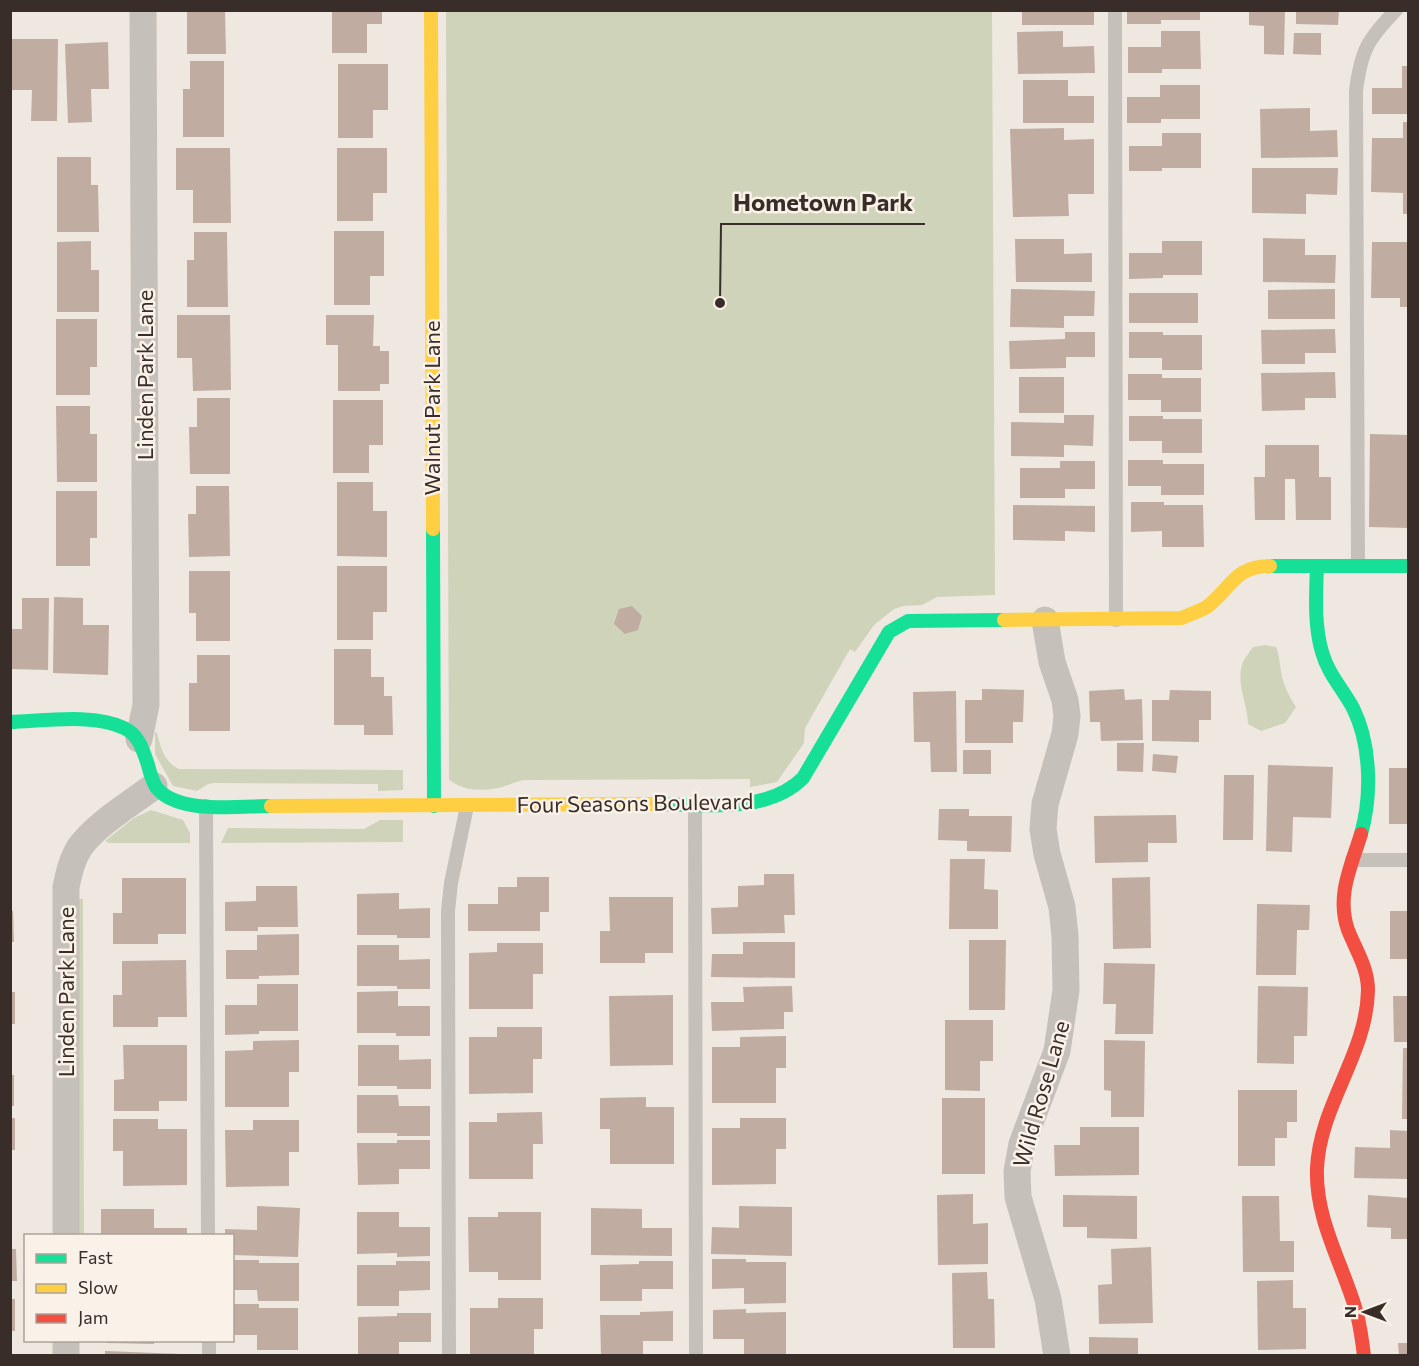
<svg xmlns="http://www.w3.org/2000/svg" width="1419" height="1366" font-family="Commissioner,sans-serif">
  <rect width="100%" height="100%" fill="#eee8e1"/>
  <!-- green -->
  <g fill="#cfd3ba">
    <path d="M446,11H992L995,595L937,597L922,605L903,606L894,609L874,625L855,652L850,649L805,728L804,743L777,782L750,787V779L524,780C517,781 512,784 505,786C489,792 461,792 449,779Z"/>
    <path d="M1265,645L1276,647C1280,656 1279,662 1281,671C1283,685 1289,696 1296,707L1285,723L1261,731L1248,724C1248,704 1235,682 1243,662C1245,657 1250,652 1253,647Z"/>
    <path d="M155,732L157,733C161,748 164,762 179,769L403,770V790L378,791V784L215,783L208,784L197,791L173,786L155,754Z"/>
    <path d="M151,810L183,820L190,833V843H109L105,841L134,818Z"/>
    <path d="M380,820H403V842L221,843L228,828L364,829Z"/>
    <path d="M76,899H83L84,1236L77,1235Z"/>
  </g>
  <!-- building -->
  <g fill="#c1aca2">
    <path d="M187,10H225L226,54H187Z"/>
    <path d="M332,10H382V24H367V53H332Z"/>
    <rect x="1022" y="10" width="72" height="15"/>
    <path d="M1127,10H1200V20H1161V24H1127Z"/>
    <path d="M1249,10H1285L1284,55L1264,54V26L1249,25Z"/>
    <path d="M1296,10H1339L1338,25L1296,24Z"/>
    <path d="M1063,31V47L1094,46L1095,73L1018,74L1017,32Z"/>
    <path d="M1161,31H1200L1201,69H1162V73H1128V47H1161Z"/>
    <path d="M1294,33H1321V55L1293,54Z"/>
    <path d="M10,39H58L57,121H31L32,90H10Z"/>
    <path d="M108,42L109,89H91L92,122L68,123L65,44Z"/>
    <path d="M190,61H224V137H183V89H190Z"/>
    <path d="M338,64H388V110H373V138H338Z"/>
    <path d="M1402,66H1408V114H1372V88H1402Z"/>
    <path d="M1023,80H1068V96H1094V123H1023Z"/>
    <path d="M1160,85H1200V119H1161V123H1127V97H1160Z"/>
    <path d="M1310,108V131L1337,130L1338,157L1261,158L1260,109Z"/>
    <path d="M1403,122H1408V214H1403V193L1371,192L1372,138H1403Z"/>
    <path d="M1064,128V140L1094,139V194H1068L1069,216L1013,217L1010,129Z"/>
    <path d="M1162,133H1201V168H1162V171H1129V146H1162Z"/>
    <path d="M176,148H230L231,223H193V190H176Z"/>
    <path d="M337,148H387V193H373V221H337Z"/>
    <path d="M57,157H91V185H98L99,232H57Z"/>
    <path d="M1252,168H1338L1337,195L1306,194V214L1252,213Z"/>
    <path d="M334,231H384V276H370V305H334Z"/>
    <path d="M194,232H227L228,307H187V260H194Z"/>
    <path d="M1263,238L1305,239V255H1336L1335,283L1263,282Z"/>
    <path d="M1015,239H1064V254L1092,253V282H1016Z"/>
    <path d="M91,241V270H99V312H57V242Z"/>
    <path d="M1162,241H1202V275H1163V278L1129,279V253H1162Z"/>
    <path d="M1372,242H1408V307H1400V298H1371Z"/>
    <path d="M1011,289L1095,291L1094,316H1064V328L1010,327Z"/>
    <path d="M1335,289V319H1268V290Z"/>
    <rect x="1129" y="293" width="69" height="30"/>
    <path d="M177,315H230L231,390L193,391L192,358H177Z"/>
    <path d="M326,315H374L373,346H380V351H389V384H380V391H338V345H326Z"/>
    <path d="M56,319H97V367H90V395H56Z"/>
    <path d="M1335,329L1336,353H1305V364H1262L1261,330Z"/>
    <path d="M1065,332H1095V357H1066V368L1010,369L1009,341L1065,339Z"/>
    <path d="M1129,332H1163V335H1202V370H1162V358H1129Z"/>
    <path d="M1335,372L1336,398H1305V410L1262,411L1261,373Z"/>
    <path d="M1128,374H1162V378H1201V412H1161V400H1128Z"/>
    <rect x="1019" y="377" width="45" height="36"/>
    <path d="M197,398H230V474H190L189,427H197Z"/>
    <path d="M333,400H383V445H369V473H333Z"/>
    <path d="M56,406H90V434H97V482H57Z"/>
    <path d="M1064,415H1094L1093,446L1064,445V457L1011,456V422L1064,423Z"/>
    <path d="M1129,416H1163V419H1202V453H1162V441H1129Z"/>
    <path d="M1370,434L1408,435V528L1369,527Z"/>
    <path d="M1265,445H1319V477H1331V520H1296L1295,479H1285V520H1255L1254,477H1265Z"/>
    <path d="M1128,460H1163V464H1204V495H1161V486H1128Z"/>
    <path d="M1060,461H1095V489H1065V498H1020V468H1060Z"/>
    <path d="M337,482H373V511H387V557L337,556Z"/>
    <path d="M196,486H229L230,556L189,557L188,514H196Z"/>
    <path d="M56,491H97V538H90V566H56Z"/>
    <path d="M1131,502H1164V505H1203L1204,547H1162V531L1131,532Z"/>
    <path d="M1013,505L1095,506V532L1065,531V541L1013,540Z"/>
    <path d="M337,566H387V612H373V640H337Z"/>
    <path d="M189,571H230V641H196V613H189Z"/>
    <path d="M54,597L83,598V625H109L108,675L53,673Z"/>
    <path d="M22,598H49L48,670L10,669V629H22Z"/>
    <path d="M632,606L642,616L638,630L625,634L614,624L619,609Z"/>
    <path d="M334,649H371V677H384V696H392L393,735H364V725H334Z"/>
    <path d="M197,655H230V731H189V683H197Z"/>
    <path d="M982,689L1024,690L1023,722H1013V743H965V700H982Z"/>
    <path d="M1124,689L1125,700L1142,699L1143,740L1101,741L1100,722H1090L1089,691Z"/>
    <path d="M1170,690L1211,691V720H1199V742L1152,741V700H1169Z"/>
    <path d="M956,691L957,772H931L930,742H914L913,692Z"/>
    <path d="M1117,743H1144L1143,772L1117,771Z"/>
    <rect x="963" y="750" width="28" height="24"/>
    <path d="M1153,754L1178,756L1176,773L1152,771Z"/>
    <path d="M1268,765L1333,767L1331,818L1293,817L1292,852L1266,851Z"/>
    <rect x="1389" y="768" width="19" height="56"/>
    <path d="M1224,775H1254L1253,840H1223Z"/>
    <path d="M939,809H969V816H1012L1011,852L967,851V841L938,840Z"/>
    <path d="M1176,815L1177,843H1148V862L1095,863L1094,816Z"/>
    <path d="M950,859H985L984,889L998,890V929H949Z"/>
    <path d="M764,874H794L795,915H784L785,933L712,934L711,908L738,907V886L764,885Z"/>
    <path d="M517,877H549V912H540V931H468V904H498V887H517Z"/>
    <path d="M1150,877L1151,948L1113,949L1112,878Z"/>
    <path d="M122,878H186V934H158V944H113V913H122Z"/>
    <path d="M256,886H297L298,927H258V931H225V902L256,901Z"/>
    <path d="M399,893V909L430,908V938H397V935H357V894Z"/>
    <path d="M609,897H673V953H645V963H600V931H610Z"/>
    <path d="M1257,904L1310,905L1309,930H1297L1296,975H1256Z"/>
    <path d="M10,911H13L14,942H10Z"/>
    <rect x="1390" y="911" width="18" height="48"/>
    <path d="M299,934V975L259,976V979H226V950H257V935Z"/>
    <path d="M969,940H1006L1005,1010H969Z"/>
    <path d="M743,942H795V978L711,977L712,954H743Z"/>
    <path d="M497,943H543V974H533V1009H469V953L497,952Z"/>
    <path d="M357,945H399V960L430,959V989H397V986H357Z"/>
    <path d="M186,960L187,1017H158V1027H113V995H122V961Z"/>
    <path d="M1104,963L1155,964L1153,1034H1115L1116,1004H1103Z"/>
    <path d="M257,984H298V1031H259V1034L225,1035V1005H257Z"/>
    <path d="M792,986L793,1012H784V1029L712,1031L711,1002H744L743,987Z"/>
    <path d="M1258,986L1308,987L1307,1036H1294V1064L1257,1063Z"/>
    <path d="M398,991V1006H430V1036H396V1033H357V992Z"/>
    <rect x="10" y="992" width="5" height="32"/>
    <path d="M673,995V1065L610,1066L609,996Z"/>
    <path d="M1393,996H1408V1042H1394Z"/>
    <path d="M945,1020H993V1061H980V1091L945,1090Z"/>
    <path d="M497,1027H542V1059H533V1093L469,1094V1037H497Z"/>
    <path d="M786,1036V1068H776V1103H712V1047H740V1037Z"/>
    <path d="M299,1040V1072H289V1107H225V1051L253,1050V1041Z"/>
    <path d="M1104,1040L1145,1041L1144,1117H1111V1091L1104,1090Z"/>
    <path d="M123,1045H187V1101H159V1111H114V1080L124,1079Z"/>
    <path d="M358,1045H399V1060L431,1059V1089H397V1086H358Z"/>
    <path d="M1403,1048H1408V1119H1402Z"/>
    <rect x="10" y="1075" width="4" height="31"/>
    <path d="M1238,1090H1297V1122H1287V1138H1275V1166H1238Z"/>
    <path d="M357,1095H398L399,1106H430V1136H397V1133H357Z"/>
    <path d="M646,1097V1107H674V1164H610V1129H600V1098Z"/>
    <rect x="942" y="1098" width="43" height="76"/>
    <path d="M542,1112L543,1144H533V1179H469V1122H497V1113Z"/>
    <rect x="10" y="1118" width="5" height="32"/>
    <path d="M740,1118H786V1149H776V1184L712,1185V1128H740Z"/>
    <path d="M113,1119H158V1129H187V1185L123,1186V1151H113Z"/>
    <path d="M253,1120H299V1152H289V1186L226,1187L225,1130H253Z"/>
    <path d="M1080,1127H1139V1175L1055,1176L1054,1145H1080Z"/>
    <path d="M1390,1130L1408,1131V1179L1354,1178L1355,1147L1390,1148Z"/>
    <path d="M397,1140H430V1169H399V1184L358,1185L357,1143H397Z"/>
    <path d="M973,1194V1224L988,1223V1264L938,1265L937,1195Z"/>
    <path d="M1063,1195L1137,1196V1239L1087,1238V1227H1063Z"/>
    <path d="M1368,1195L1408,1198V1239H1391V1228L1367,1227Z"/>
    <path d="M1242,1196H1279L1280,1241H1294V1272H1243Z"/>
    <path d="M257,1206L300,1208L298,1257L232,1255V1236H225V1229L257,1230Z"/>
    <path d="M739,1206L792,1207V1256L711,1254L712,1227L739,1228Z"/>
    <path d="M591,1208L642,1209V1228H672V1256L591,1255Z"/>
    <path d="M101,1209H154V1228H187V1236H101Z"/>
    <path d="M357,1212H399V1227H430V1256L397,1257V1253L357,1254Z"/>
    <path d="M498,1212H541V1280H498V1272H469L468,1217H498Z"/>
    <path d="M1151,1247L1153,1323L1099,1324L1098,1285L1112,1284L1111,1249Z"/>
    <path d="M10,1249H16L17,1281H10Z"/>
    <path d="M712,1259H746V1262H786V1303L744,1304V1288L712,1289Z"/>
    <path d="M232,1260H259V1263H299V1301H258L257,1290H232Z"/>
    <path d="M396,1261H430V1290L399,1291V1306H357V1265H396Z"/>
    <path d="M639,1261H673V1289H642V1301H600V1265L639,1264Z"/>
    <path d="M987,1272L988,1299H994L995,1348H953L952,1273Z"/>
    <path d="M1293,1280V1308H1306V1349L1258,1350L1257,1281Z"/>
    <path d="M498,1298H543V1329H534V1356H470V1308H498Z"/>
    <rect x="10" y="1299" width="5" height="32"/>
    <path d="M232,1304H259V1308H298V1350H257V1335H232Z"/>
    <path d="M746,1309V1313L786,1312V1354H744V1339H713V1310Z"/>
    <path d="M673,1311V1341H643V1356H601L600,1315H640V1312Z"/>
    <path d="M397,1313H431V1342H399V1356H358V1317L397,1316Z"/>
    <path d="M1089,1337L1138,1338V1356H1089Z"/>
    <path d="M107,1340H154V1344L107,1343Z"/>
    <path d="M1398,1343H1408V1356H1399Z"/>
    <path d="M105,1351L182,1354V1356H105Z"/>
  </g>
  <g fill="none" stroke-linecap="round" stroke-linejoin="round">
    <!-- lane -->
    <g stroke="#c6c0ba" stroke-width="14">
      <path d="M1115,10L1116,620"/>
      <path d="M1358,566L1356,91C1361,50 1368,39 1396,10"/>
      <path d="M695,804L696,1356"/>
      <path d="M206,806L208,1236"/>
      <path d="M1352,860H1408"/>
      <path d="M209,1340V1356"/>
      <path d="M449,1356L448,911L451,883L467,806"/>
    </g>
    <!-- street -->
    <g stroke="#c6c0ba" stroke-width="27">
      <path d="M1045,620L1052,662L1065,700L1067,716L1065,734L1045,804L1043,829L1047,854L1062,907L1065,936L1066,990L1057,1051L1022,1144L1017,1171L1018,1197L1048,1299L1057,1356"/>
      <path d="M139,739L146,705L143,10"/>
      <path d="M66,1236V887C69,873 72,859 80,847C95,825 133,802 154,786"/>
      <path d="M66,1340V1356"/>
    </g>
    <!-- fast -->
    <g stroke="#16e098" stroke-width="14">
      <path d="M433,529L434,806"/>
      <path d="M1270,566H1408"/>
      <path d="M1317,566C1316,595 1314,625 1322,652C1328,674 1343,689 1353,708C1371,744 1372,796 1361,834"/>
      <path d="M10,722C43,721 94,713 124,728C139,735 143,750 148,765C150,773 152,780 156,787C177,815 240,806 271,806"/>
      <path d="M652,804C700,804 766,815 803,778L889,632L908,621L1004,620"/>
    </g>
    <!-- slow -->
    <g stroke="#ffcf43" stroke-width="14">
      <path d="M431,10L433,529"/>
      <path d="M1004,620L1182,618C1190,614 1201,611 1208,606C1231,588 1235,566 1270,566"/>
      <path d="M271,806L652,804"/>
    </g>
    <!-- jam -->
    <path stroke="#f24e42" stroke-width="14" d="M1361,834C1351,867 1336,896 1348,930C1356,950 1368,968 1368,990C1367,1054 1320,1104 1317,1168C1315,1218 1341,1261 1355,1307C1360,1323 1362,1339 1364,1356"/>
  </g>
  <g text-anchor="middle" stroke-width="5" stroke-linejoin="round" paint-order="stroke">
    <!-- street labels -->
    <g font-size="22" fill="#382d28" stroke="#faf2e8">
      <text transform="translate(145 375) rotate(-90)" y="8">Linden Park Lane</text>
      <text transform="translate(432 408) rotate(-90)" y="8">Walnut Park Lane</text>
      <text transform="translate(635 803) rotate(-1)" y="8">Four Seasons Boulevard</text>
      <text transform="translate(66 992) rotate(-90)" y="8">Linden Park Lane</text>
      <text transform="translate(1041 1094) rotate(-74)" y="8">Wild Rose Lane</text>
    </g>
  </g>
  <!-- callouts -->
  <path fill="none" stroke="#382d28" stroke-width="2" d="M720 303L721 224H925"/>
  <circle fill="#382d28" stroke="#faf2e8" stroke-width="2" cx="720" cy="303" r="6"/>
  <g font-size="24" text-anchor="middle" font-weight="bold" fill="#382d28" stroke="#faf2e8" stroke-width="5" stroke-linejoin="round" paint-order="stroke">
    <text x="823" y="211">Hometown Park</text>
  </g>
  <!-- border -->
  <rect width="1419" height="1366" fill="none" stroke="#382d28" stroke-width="24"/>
  <!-- legend -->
  <rect x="24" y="1234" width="210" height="108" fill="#faf2e8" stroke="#aca39b" stroke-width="1.5"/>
  <rect x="36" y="1254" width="30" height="9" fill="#16e098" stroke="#aca39b" stroke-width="1.5"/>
  <text x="78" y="1264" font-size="18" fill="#382d28">Fast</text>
  <rect x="36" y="1284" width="30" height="9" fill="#ffcf43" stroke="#aca39b" stroke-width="1.5"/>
  <text x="78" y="1294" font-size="18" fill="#382d28">Slow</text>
  <rect x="36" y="1314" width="30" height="9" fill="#f24e42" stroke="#aca39b" stroke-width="1.5"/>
  <text x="78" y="1324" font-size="18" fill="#382d28">Jam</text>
  <!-- north arrow -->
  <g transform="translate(1365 1312) rotate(270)" stroke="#faf2e8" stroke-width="4.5" paint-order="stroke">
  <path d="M0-4.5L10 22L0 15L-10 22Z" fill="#382d28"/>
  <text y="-9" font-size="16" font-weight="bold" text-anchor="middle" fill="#382d28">N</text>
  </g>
</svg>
